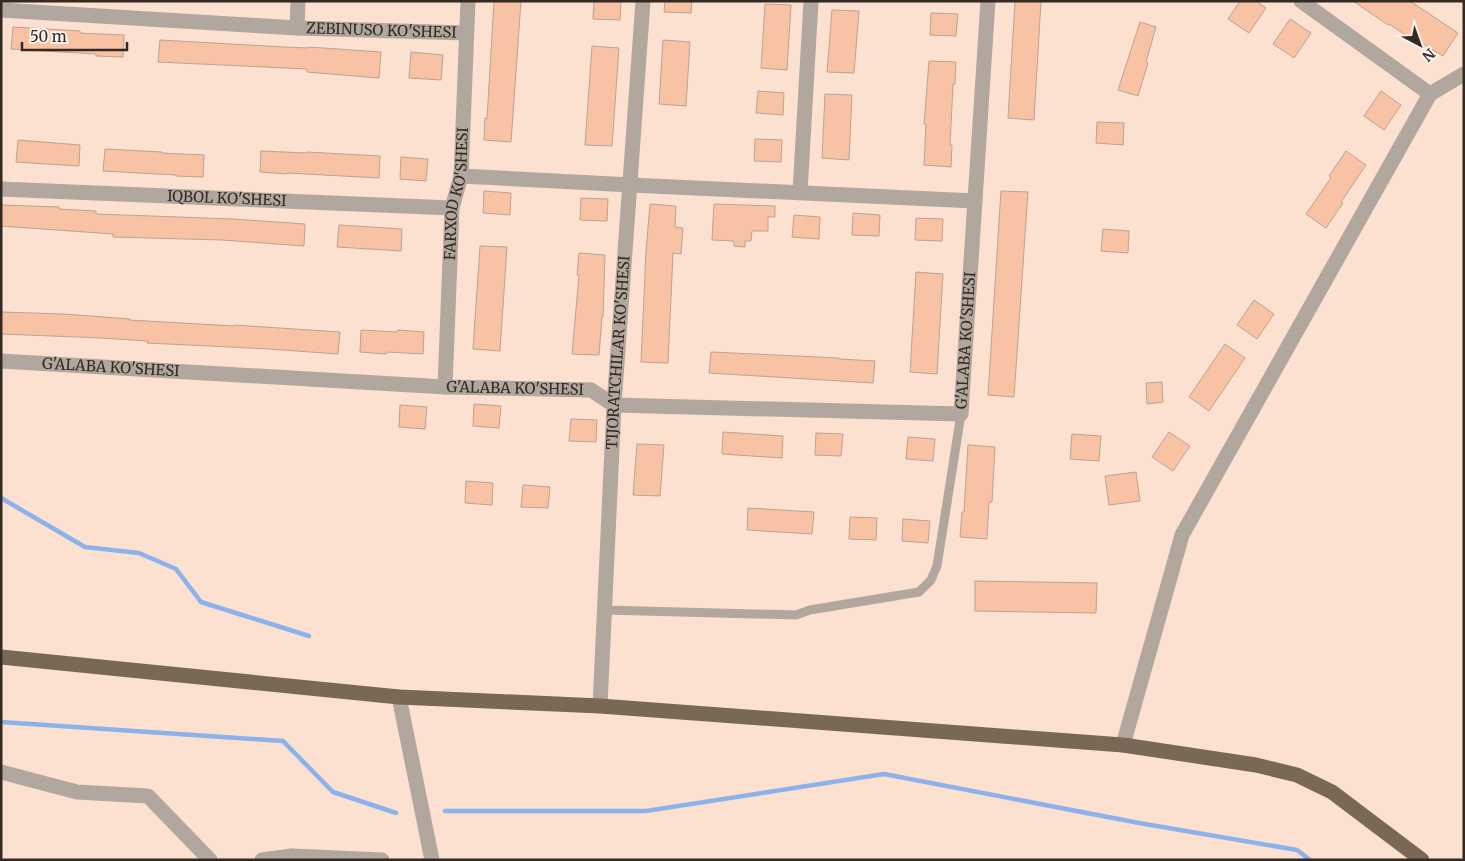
<svg xmlns="http://www.w3.org/2000/svg" width="1465" height="861" font-family="Merriweather,serif">
  <rect width="100%" height="100%" fill="#fce0d0"/>
  <g fill="none" stroke-linecap="round" stroke-linejoin="round">
    <!-- stream -->
    <g stroke="#8cb2eb" stroke-width="4.5">
      <path d="M1,498L85,547L139,553L176,569L201,602L309,636"/>
      <path d="M1,722L283,741L333,792L396,813"/>
      <path d="M445,811H646L884,774L1139,823L1297,850L1310,860"/>
    </g>
  </g>
  <!-- building -->
  <g fill="#f8c3a4" stroke="#bda293">
    <path d="M494,1H521L511,142L484,140L485,118L487,119Z"/>
    <path d="M594,1H621L620,20L593,19Z"/>
    <path d="M665,1H692L691,13L664,12Z"/>
    <path d="M1015,1H1041L1034,120L1008,118Z"/>
    <path d="M1240,1H1256L1266,8L1249,33L1228,19Z"/>
    <path d="M1353,1H1410L1458,33L1443,56L1420,42L1419,44L1389,24L1388,25Z"/>
    <path d="M765,4L791,5L787,70L761,68Z"/>
    <path d="M832,10L859,11L854,73L827,72Z"/>
    <path d="M931,13L958,14L956,36L930,35Z"/>
    <path d="M1290,19L1311,33L1294,58L1273,44Z"/>
    <path d="M1140,22L1156,27L1146,62L1148,63L1138,96L1118,90Z"/>
    <path d="M13,27L80,31V33L124,35L123,57L96,56V54L11,49Z"/>
    <path d="M160,40L284,47L309,48V47L381,52L379,78L307,72V69L158,62Z"/>
    <path d="M663,40L690,42L686,106L659,104Z"/>
    <path d="M592,46L619,48L612,146L585,145Z"/>
    <path d="M411,52L443,55L441,80L409,78Z"/>
    <path d="M929,61L956,62L955,84H953L950,145H952L951,167L924,165L926,124H924Z"/>
    <path d="M758,91L784,93L783,115L756,113Z"/>
    <path d="M1381,91L1401,105L1384,130L1364,116Z"/>
    <path d="M825,94L852,95L849,160L822,158Z"/>
    <path d="M1097,122L1124,123L1123,145L1096,143Z"/>
    <path d="M755,139L782,140L781,162L754,161Z"/>
    <path d="M18,140L80,145L79,166L16,162Z"/>
    <path d="M105,149L162,152V153L204,155L203,177L176,176V175L103,171Z"/>
    <path d="M261,151L307,153V152L380,156L379,178L287,173V174L260,172Z"/>
    <path d="M1346,151L1366,165L1341,202L1343,203L1326,228L1306,214L1331,178L1329,176Z"/>
    <path d="M401,157L428,159L426,181L400,179Z"/>
    <path d="M484,191L511,193L510,215L483,213Z"/>
    <path d="M1001,191L1028,192L1014,397L988,395Z"/>
    <path d="M581,198L608,199L607,221L580,220Z"/>
    <path d="M650,204L676,206L675,227L683,228L681,254L673,253L668,363L641,362L646,251Z"/>
    <path d="M714,204L775,206V217H768V231H752L751,241H745V247L734,246V241L712,240Z"/>
    <path d="M1,205L59,207V209L96,211V214L233,219L305,224L304,246L222,240L113,237V234L1,226Z"/>
    <path d="M853,213L880,215L879,236L852,235Z"/>
    <path d="M794,215L820,217L819,239L792,237Z"/>
    <path d="M916,218L943,219L942,241L915,240Z"/>
    <path d="M339,225L402,229L401,251L337,247Z"/>
    <path d="M1103,229L1129,231L1128,253L1101,251Z"/>
    <path d="M480,246L507,247L500,351L473,349Z"/>
    <path d="M579,253L605,255L603,317H602L599,355L572,354L579,275H577Z"/>
    <path d="M916,272L943,274L937,374L910,372Z"/>
    <path d="M1254,300L1274,314L1257,339L1237,325Z"/>
    <path d="M1,312L63,314L130,319L129,320L234,326V325L340,332L338,354L269,349L147,343L148,341L101,338L1,334Z"/>
    <path d="M361,330L397,332L398,330L424,332L423,354L387,352L386,354L360,352Z"/>
    <path d="M1225,344L1245,358L1209,411L1189,397Z"/>
    <path d="M711,352L839,358V359L875,361L873,383L709,373Z"/>
    <path d="M1162,382L1163,402L1147,404L1146,383Z"/>
    <path d="M474,404L501,406L499,428L473,426Z"/>
    <path d="M400,405L427,407L425,429L399,427Z"/>
    <path d="M571,419L597,420L596,442L569,441Z"/>
    <path d="M723,432L783,436L782,458L722,454Z"/>
    <path d="M1169,432L1190,446L1173,471L1152,457Z"/>
    <path d="M816,433L843,434L841,456L815,455Z"/>
    <path d="M1072,434L1101,436L1099,461L1070,459Z"/>
    <path d="M908,437L935,439L933,461L906,459Z"/>
    <path d="M637,444L664,445L660,496L633,495Z"/>
    <path d="M968,445L995,447L992,502H989L987,539L960,537L962,512H964Z"/>
    <path d="M1136,472L1140,501L1109,505L1105,476Z"/>
    <path d="M466,481L493,483L492,505L465,503Z"/>
    <path d="M523,485L550,487L548,508L521,507Z"/>
    <path d="M748,508L814,512L812,534L747,530Z"/>
    <path d="M850,517L877,518L876,540L849,539Z"/>
    <path d="M903,519L930,521L928,543L902,541Z"/>
    <path d="M975,581L1097,583L1096,613L975,611Z"/>
  </g>
  <g fill="none" stroke-linecap="round" stroke-linejoin="round">
    <!-- service -->
    <path stroke="#b1a79e" stroke-width="9" d="M605,610L796,615L810,610L919,592L931,580L937,566L961,414"/>
    <!-- minor -->
    <g stroke="#b1a79e" stroke-width="15">
      <path d="M1301,1L1430,94"/>
      <path id="s1" d="M1,10L297,28L466,33"/>
      <path d="M297,28L298,1"/>
      <path d="M461,176L631,185L975,201"/>
      <path id="s2" d="M1,189L452,208"/>
      <path d="M800,192L811,1"/>
      <path id="s3" d="M1,361L445,387L591,390L614,405L961,414L988,1"/>
      <path id="s4" d="M445,387L452,208L461,176L468,1"/>
      <path id="s5" d="M600,706L614,405L643,1"/>
      <path d="M1123,745L1182,535L1430,94L1464,74"/>
      <path d="M1,772L77,792L148,796L210,860"/>
      <path d="M262,860L292,856L382,860"/>
    </g>
    <!-- tertiary -->
    <path stroke="#b1a79e" stroke-width="15" d="M399,697L432,860"/>
    <!-- trunk -->
    <path stroke="#7a6857" stroke-width="15" d="M1,657L399,697L600,706L1123,745L1256,765L1297,775L1332,792L1422,860"/>
  </g>
  <g text-anchor="middle" stroke-width="4" stroke-linejoin="round" paint-order="stroke">
    <!-- street labels -->
    <g font-size="15" fill="#342a24" stroke="#fdf1eb">
      <text dy="5" stroke="none"><textPath href="#s1" startOffset="381">ZEBINUSO KO'SHESI</textPath></text>
      <text dy="5" stroke="none"><textPath href="#s4" startOffset="194">FARXOD KO'SHESI</textPath></text>
      <text dy="5" stroke="none"><textPath href="#s2" startOffset="226">IQBOL KO'SHESI</textPath></text>
      <text dy="5" stroke="none"><textPath href="#s3" startOffset="1039">G'ALABA KO'SHESI</textPath></text>
      <text dy="5" stroke="none"><textPath href="#s5" startOffset="354">TIJORATCHILAR KO'SHESI</textPath></text>
      <text dy="5" stroke="none"><textPath href="#s3" startOffset="110">G'ALABA KO'SHESI</textPath></text>
      <text dy="5" stroke="none"><textPath href="#s3" startOffset="515">G'ALABA KO'SHESI</textPath></text>
    </g>
  </g>
  <!-- border -->
  <rect width="1465" height="861" fill="none" stroke="#342a24" stroke-width="5"/>
  <!-- north arrow -->
  <g transform="translate(1420 45) rotate(139)" stroke="#fdf1eb" stroke-width="4" paint-order="stroke">
  <path d="M0-4L9 19L0 12L-9 19Z" fill="#342a24"/>
  <text y="-8" font-size="14" font-weight="bold" text-anchor="middle" fill="#342a24">N</text>
  </g>
  <!-- scale -->
  <path d="M22 42v8h105v-8" fill="none" stroke="#342a24" stroke-width="2.5"/>
  <text x="30" y="42" font-size="15" fill="#342a24" stroke="#fdf1eb" stroke-width="4" paint-order="stroke">50 m</text>
</svg>
